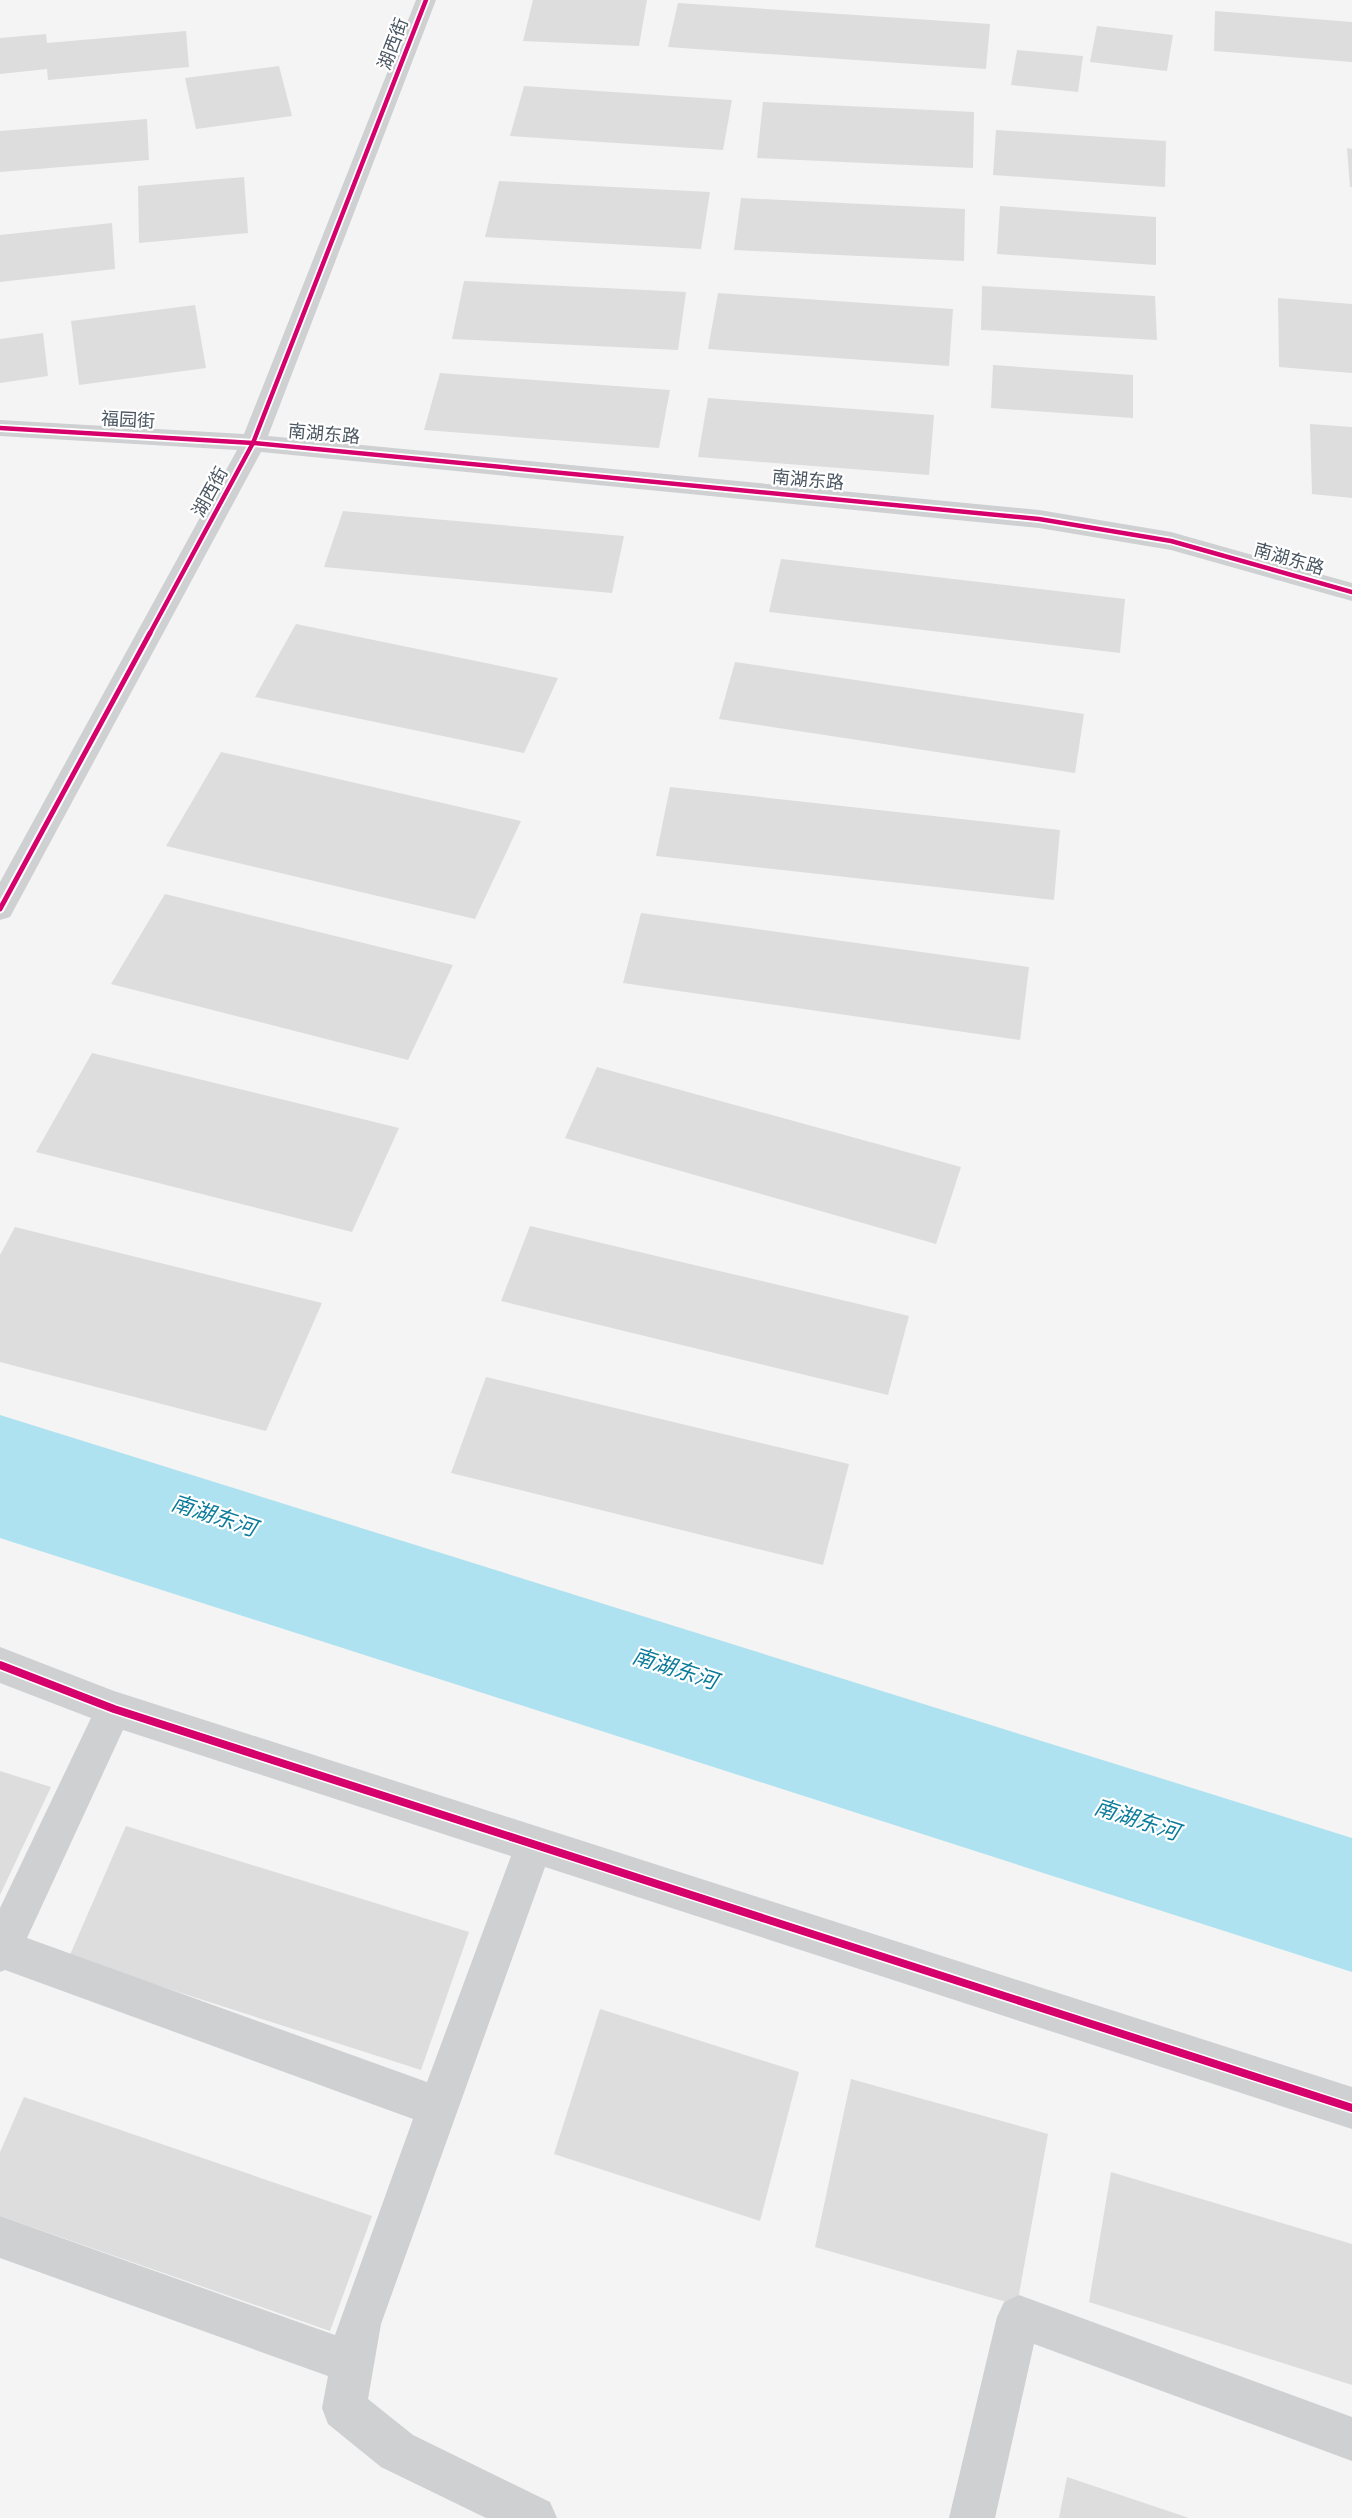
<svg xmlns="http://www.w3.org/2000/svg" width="1352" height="2518" font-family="Commissioner,'Noto Sans SC',sans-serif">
  <rect width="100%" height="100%" fill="#f4f4f4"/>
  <!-- water -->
  <path fill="#aee2f0" d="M0,1415L1352,1838V1972L0,1538Z"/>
  <!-- building -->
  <g fill="#ddddde">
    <path d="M533,0H647L639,46L523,41Z"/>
    <path d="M678,3L990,24L986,69L668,47Z"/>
    <path d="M1215,11L1352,22V62L1214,51Z"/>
    <path d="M1097,26L1173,35L1167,71L1090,62Z"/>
    <path d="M186,31L189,67L48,80L47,69L0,74V38L46,34L47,43Z"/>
    <path d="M1017,50L1083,56L1078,92L1011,85Z"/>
    <path d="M279,66L292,116L196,129L185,78Z"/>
    <path d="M524,86L732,100L723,150L510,136Z"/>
    <path d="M763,102L974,112L973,168L757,158Z"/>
    <path d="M147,119L149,160L0,172V131Z"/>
    <path d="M996,130L1166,141L1165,187L993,175Z"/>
    <path d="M1347,148L1352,149V187H1350Z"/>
    <path d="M244,177L248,233L139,243L138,186Z"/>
    <path d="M499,181L710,192L701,249L485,237Z"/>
    <path d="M741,198L965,209L964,261L734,250Z"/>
    <path d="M1000,206L1156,217V265L997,254Z"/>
    <path d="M112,223L115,269L0,282V235Z"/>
    <path d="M464,281L686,292L678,350L452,339Z"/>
    <path d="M982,286L1155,296L1157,340L981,330Z"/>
    <path d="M718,293L953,309L949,366L708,349Z"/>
    <path d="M1278,298L1352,304V373L1279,367Z"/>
    <path d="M195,305L206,368L79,385L71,321Z"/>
    <path d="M43,333L48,376L0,383V339Z"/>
    <path d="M993,365L1133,375V418L991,408Z"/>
    <path d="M440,373L670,390L659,448L424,430Z"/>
    <path d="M708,398L934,415L929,475L698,457Z"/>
    <path d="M1310,424L1352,427V498L1312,494Z"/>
    <path d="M343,511L624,536L612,593L324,567Z"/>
    <path d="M781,559L1125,599L1120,653L769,612Z"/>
    <path d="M296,624L558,678L524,753L255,697Z"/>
    <path d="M735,662L1084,714L1075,773L719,719Z"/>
    <path d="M221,752L521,821L475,919L166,846Z"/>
    <path d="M670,787L1060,830L1054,900L656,856Z"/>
    <path d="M165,894L453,965L408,1060L111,984Z"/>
    <path d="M641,913L1029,967L1020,1040L623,983Z"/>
    <path d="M92,1053L399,1128L352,1232L36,1152Z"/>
    <path d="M597,1067L961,1167L936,1244L565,1138Z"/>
    <path d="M530,1226L909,1316L888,1395L501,1301Z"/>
    <path d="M15,1227L322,1303L266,1431L0,1362V1255Z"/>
    <path d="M486,1377L849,1464L823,1565L451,1473Z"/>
    <path d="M0,1771L51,1787L0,1895Z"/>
    <path d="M126,1826L469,1932L421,2070L69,1957Z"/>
    <path d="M600,2009L799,2072L760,2221L554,2154Z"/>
    <path d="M851,2079L1048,2134L1017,2305L815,2247Z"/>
    <path d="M24,2097L372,2216L330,2331L0,2216V2152Z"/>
    <path d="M1111,2172L1352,2244V2385L1089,2302Z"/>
    <path d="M1067,2477L1189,2518H1059Z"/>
  </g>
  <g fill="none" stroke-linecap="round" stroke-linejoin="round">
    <!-- minor -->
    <g fill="#ced0d2" fill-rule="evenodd">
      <path d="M416,0H436L268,436L1039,510L1171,532L1352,583V601L1171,550L1039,528L261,452L10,917L0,920V882L237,450L0,436V420L244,434Z"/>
      <path d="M0,1647L114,1691L1352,2087V2129L545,1867L381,2324L368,2399L413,2435L550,2502L557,2518H486L381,2467L328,2424L322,2408L328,2376L0,2258V2216L335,2335L413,2119L5,1970L0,1972V1908L91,1718L0,1683ZM123,1730L511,1856L427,2082L27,1938Z"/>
      <path d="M1019,2295L1352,2417V2461L1034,2344L995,2518H949L997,2317L1004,2302Z"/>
    </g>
    <defs>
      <g id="cycleway-far2">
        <path d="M0,428L253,443L1039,519L1171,541L1352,592"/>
        <path d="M149,635L253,443L426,0"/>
      </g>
      <path id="cycleway-far1" d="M0,909L150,633"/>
      <path id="cycleway" d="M0,1665L114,1709L1352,2108"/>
    </defs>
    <!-- cycleway-far2 casing -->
    <use href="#cycleway-far2" stroke="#fff" stroke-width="8"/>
    <!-- cycleway-far1 casing -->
    <use href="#cycleway-far1" stroke="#fff" stroke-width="9"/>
    <!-- cycleway casing -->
    <use href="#cycleway" stroke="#fff" stroke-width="11"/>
    <!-- cycleway-far2 -->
    <use href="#cycleway-far2" stroke="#d6006c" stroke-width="4.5"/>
    <!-- cycleway-far1 -->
    <use href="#cycleway-far1" stroke="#d6006c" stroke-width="5"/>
    <!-- cycleway -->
    <use href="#cycleway" stroke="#d6006c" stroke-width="8"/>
  </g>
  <g text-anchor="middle" stroke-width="4.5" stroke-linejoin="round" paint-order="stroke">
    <!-- far-street labels -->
    <g font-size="18" fill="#4a5661" stroke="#fff">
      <text transform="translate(393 44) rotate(-69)" y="6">湖西街</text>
      <text transform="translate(128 420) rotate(3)" y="6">福园街</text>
      <text transform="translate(324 434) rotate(5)" y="6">南湖东路</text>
      <text transform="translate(808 480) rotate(5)" y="6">南湖东路</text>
      <text transform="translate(210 492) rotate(-61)" y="6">湖西街</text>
      <text transform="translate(1289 559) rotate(16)" y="6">南湖东路</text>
    </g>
    <!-- water labels -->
    <g font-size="22" font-style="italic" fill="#0c7c9b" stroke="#fff">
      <text transform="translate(214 1515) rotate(18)" y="8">南湖东河</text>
      <text transform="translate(675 1668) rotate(18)" y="8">南湖东河</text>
      <text transform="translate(1137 1819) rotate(18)" y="8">南湖东河</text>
    </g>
  </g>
</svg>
